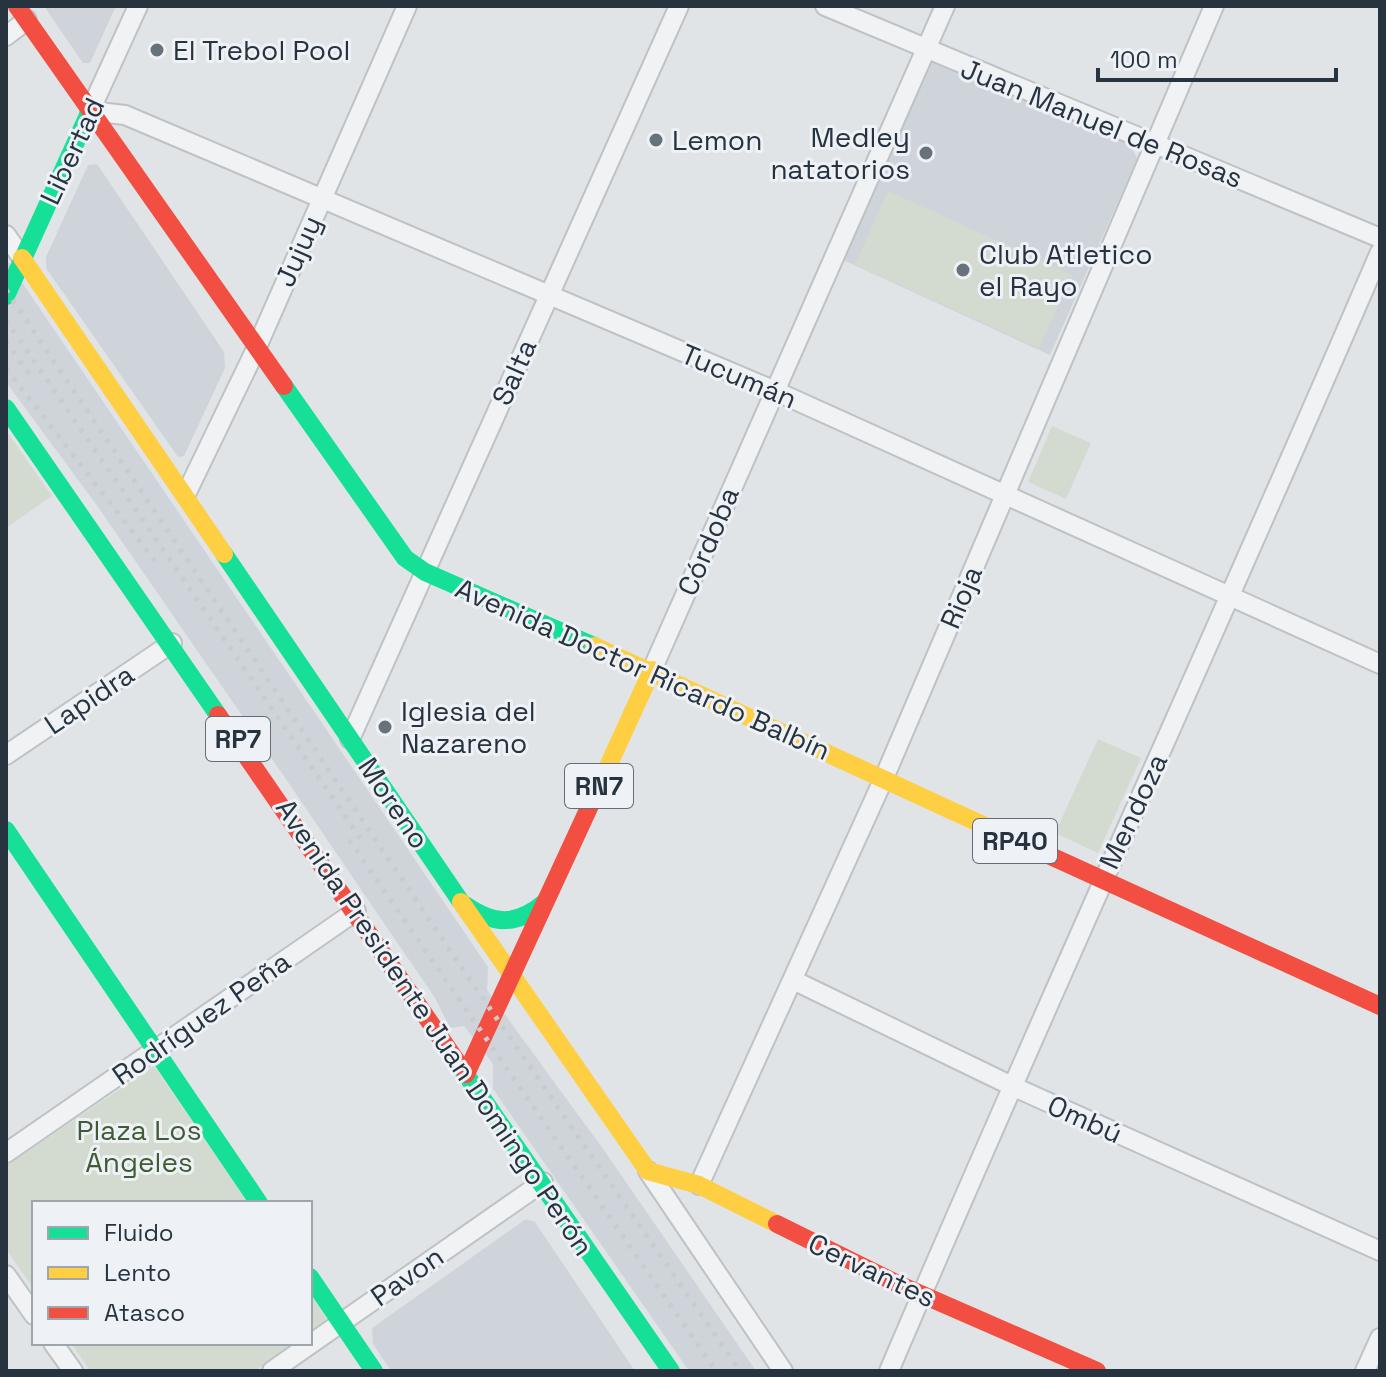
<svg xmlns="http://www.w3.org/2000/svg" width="1386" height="1377" font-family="'Space Grotesk',sans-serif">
  <rect width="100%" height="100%" fill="#e1e4e7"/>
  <!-- built -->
  <g fill="#ced4da">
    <path d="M44,6H116L90,63H83Z"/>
    <path d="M940,58L1130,144L1137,159L1050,355L841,259L926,65Z"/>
    <path d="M97,164L224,352L225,368L184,456L178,457L46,268V257L88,165Z"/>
    <path d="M6,259L488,967L487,990L606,1153L756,1371H689L493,1089V1064L464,1026L450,1028L435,998L279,769L98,507L6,382Z"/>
    <path d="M526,1219L535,1222L635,1371H391L373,1344L372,1328Z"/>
  </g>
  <!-- green -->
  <g fill="#d3dbd1">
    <path d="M888,191L1072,275L1039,348L855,265Z"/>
    <path d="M1052,426L1091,443L1066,499L1028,482Z"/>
    <path d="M6,430L52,496L6,528Z"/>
    <path d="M1098,739L1141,758L1098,853L1055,833Z"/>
    <path d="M154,1066L248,1203H34V1289L6,1249V1166Z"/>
    <path d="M310,1294L328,1321L310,1333Z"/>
    <path d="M71,1343H296L255,1371H90Z"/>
  </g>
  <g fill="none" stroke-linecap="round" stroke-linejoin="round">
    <defs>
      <g id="street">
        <path d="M138,6L90,111L125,115L773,390L1380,664"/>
        <path d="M825,6L1380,238"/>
        <path d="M6,36L27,20"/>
        <path d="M6,235L22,258"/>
        <path d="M186,494L256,349L407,6"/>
        <path d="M652,670L945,6"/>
        <path d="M350,739L679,6"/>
        <path d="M6,755L172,643"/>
        <path d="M793,980L1012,1086L1380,1251"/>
        <path d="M6,1153L356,911"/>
        <path d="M648,1171L783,1371"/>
        <path d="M699,1185L884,778L1214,6"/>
        <path d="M6,1275L34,1315"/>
        <path d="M53,1343L73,1371"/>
        <path d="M272,1371L543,1182"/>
        <path d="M889,1371C1049,996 1219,627 1380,252"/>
        <path d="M1365,1371L1380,1338"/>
      </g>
    </defs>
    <!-- street casing -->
    <use href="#street" stroke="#bfc2c5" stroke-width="22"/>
    <!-- street -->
    <use href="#street" stroke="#f0f2f3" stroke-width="18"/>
    <!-- fast -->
    <g stroke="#16e098" stroke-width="18">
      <path d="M6,296L90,111"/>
      <path d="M284,386L405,558L425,572L594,646"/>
      <path d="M6,408L218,715"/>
      <path d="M224,554L461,902"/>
      <path d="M6,830L259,1203"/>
      <path d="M465,905C494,925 516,926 544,903"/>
      <path d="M460,1066L671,1371"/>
      <path d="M310,1277L374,1371"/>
    </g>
    <!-- slow -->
    <g stroke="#ffcf43" stroke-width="18">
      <path d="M22,258L224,554"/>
      <path d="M594,646L1033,848"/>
      <path d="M599,786L652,670"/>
      <path d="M461,902L648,1171L699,1185L777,1224"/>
    </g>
    <!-- jam -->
    <g stroke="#f24e42" stroke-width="18">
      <path d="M17,6L284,386"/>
      <path d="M218,715L460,1066"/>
      <path d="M1033,848L1380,1006"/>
      <path d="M466,1074L599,786"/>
      <path d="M777,1224L900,1285L1097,1371"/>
    </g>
    <!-- rail -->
    <g stroke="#c9ccce" stroke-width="5" stroke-dasharray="4 8" stroke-linecap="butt">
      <path d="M6,290L455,958L740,1371"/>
      <path d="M6,320L365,845"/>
      <path d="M6,341L29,374"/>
      <path d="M6,368L155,561"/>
      <path d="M349,840L716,1371"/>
    </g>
  </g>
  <!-- markers -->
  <g fill="#68727a" stroke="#eef2f6" stroke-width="3">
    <circle cx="157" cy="50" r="8"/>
    <circle cx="656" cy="140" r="8"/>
    <circle cx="926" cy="153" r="8"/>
    <circle cx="963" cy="270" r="8"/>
    <circle cx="385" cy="727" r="8"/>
  </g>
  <g text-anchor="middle" stroke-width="6" stroke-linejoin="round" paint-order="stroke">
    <!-- shield labels -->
    <g fill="#eef2f6" stroke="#636d77" stroke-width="2">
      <rect x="206" y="717" width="64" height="44" rx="6"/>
      <rect x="565" y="764" width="68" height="44" rx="6"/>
      <rect x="973" y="819" width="84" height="44" rx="6"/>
    </g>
    <g font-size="26" font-weight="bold" fill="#273440">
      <text x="238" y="748">RP7</text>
      <text x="599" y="795">RN7</text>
      <text x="1015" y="850">RP40</text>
    </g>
    <!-- poi labels -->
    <g font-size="28" fill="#273440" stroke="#eef2f6" text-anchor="start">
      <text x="173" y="60">El Trebol Pool</text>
      <text x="910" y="147" text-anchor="end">Medley<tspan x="910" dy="32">natatorios</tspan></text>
      <text x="672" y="150">Lemon</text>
      <text x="979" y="264">Club Atletico<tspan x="979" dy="32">el Rayo</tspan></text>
      <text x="401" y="721">Iglesia del<tspan x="401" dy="32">Nazareno</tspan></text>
    </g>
    <!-- street labels -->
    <g font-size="28" fill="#273440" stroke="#eef2f6">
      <text transform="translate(1102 123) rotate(22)" y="10">Juan Manuel de Rosas</text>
      <text transform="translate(72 151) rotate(-65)" y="10">Libertad</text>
      <text transform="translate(298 251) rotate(-66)" y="10">Jujuy</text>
      <text transform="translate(514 372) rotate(-66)" y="10">Salta</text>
      <text transform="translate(739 376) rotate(23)" y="10">Tucumán</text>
      <text transform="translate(708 541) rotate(-67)" y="10">Córdoba</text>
      <text transform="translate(961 597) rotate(-67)" y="10">Rioja</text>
      <text transform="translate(643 669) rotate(24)" y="10">Avenida Doctor Ricardo Balbín</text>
      <text transform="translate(89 699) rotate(-34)" y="10">Lapidra</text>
      <text transform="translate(394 803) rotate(56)" y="10">Moreno</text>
      <text transform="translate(1133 811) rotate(-65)" y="10">Mendoza</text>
      <text transform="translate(201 1018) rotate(-35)" y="10">Rodríguez Peña</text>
      <text transform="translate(435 1027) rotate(56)" y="10">Avenida Presidente Juan Domingo Perón</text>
      <text transform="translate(1085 1119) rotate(24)" y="10">Ombú</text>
      <text transform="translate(872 1270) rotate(25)" y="10">Cervantes</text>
      <text transform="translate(407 1276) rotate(-35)" y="10">Pavon</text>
    </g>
    <!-- park labels -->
    <g font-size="28" fill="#415c34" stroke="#eef2f6">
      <text x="139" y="1140">Plaza Los<tspan x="139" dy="32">Ángeles</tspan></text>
    </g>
  </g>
  <!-- border -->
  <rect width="1386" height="1377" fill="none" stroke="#273440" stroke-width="16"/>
  <!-- legend -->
  <rect x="32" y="1201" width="280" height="144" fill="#eef2f6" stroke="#9ea6ad" stroke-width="2"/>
  <rect x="48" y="1227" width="40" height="12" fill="#16e098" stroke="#9ea6ad" stroke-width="2"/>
  <text x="104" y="1241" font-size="24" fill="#273440">Fluido</text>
  <rect x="48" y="1267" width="40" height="12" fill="#ffcf43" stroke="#9ea6ad" stroke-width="2"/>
  <text x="104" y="1281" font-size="24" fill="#273440">Lento</text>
  <rect x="48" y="1307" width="40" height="12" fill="#f24e42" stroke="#9ea6ad" stroke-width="2"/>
  <text x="104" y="1321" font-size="24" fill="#273440">Atasco</text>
  <!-- scale -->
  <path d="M1098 68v12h238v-12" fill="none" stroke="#273440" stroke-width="4"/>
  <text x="1110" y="68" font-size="24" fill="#273440" stroke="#eef2f6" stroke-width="6" paint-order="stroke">100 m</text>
</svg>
